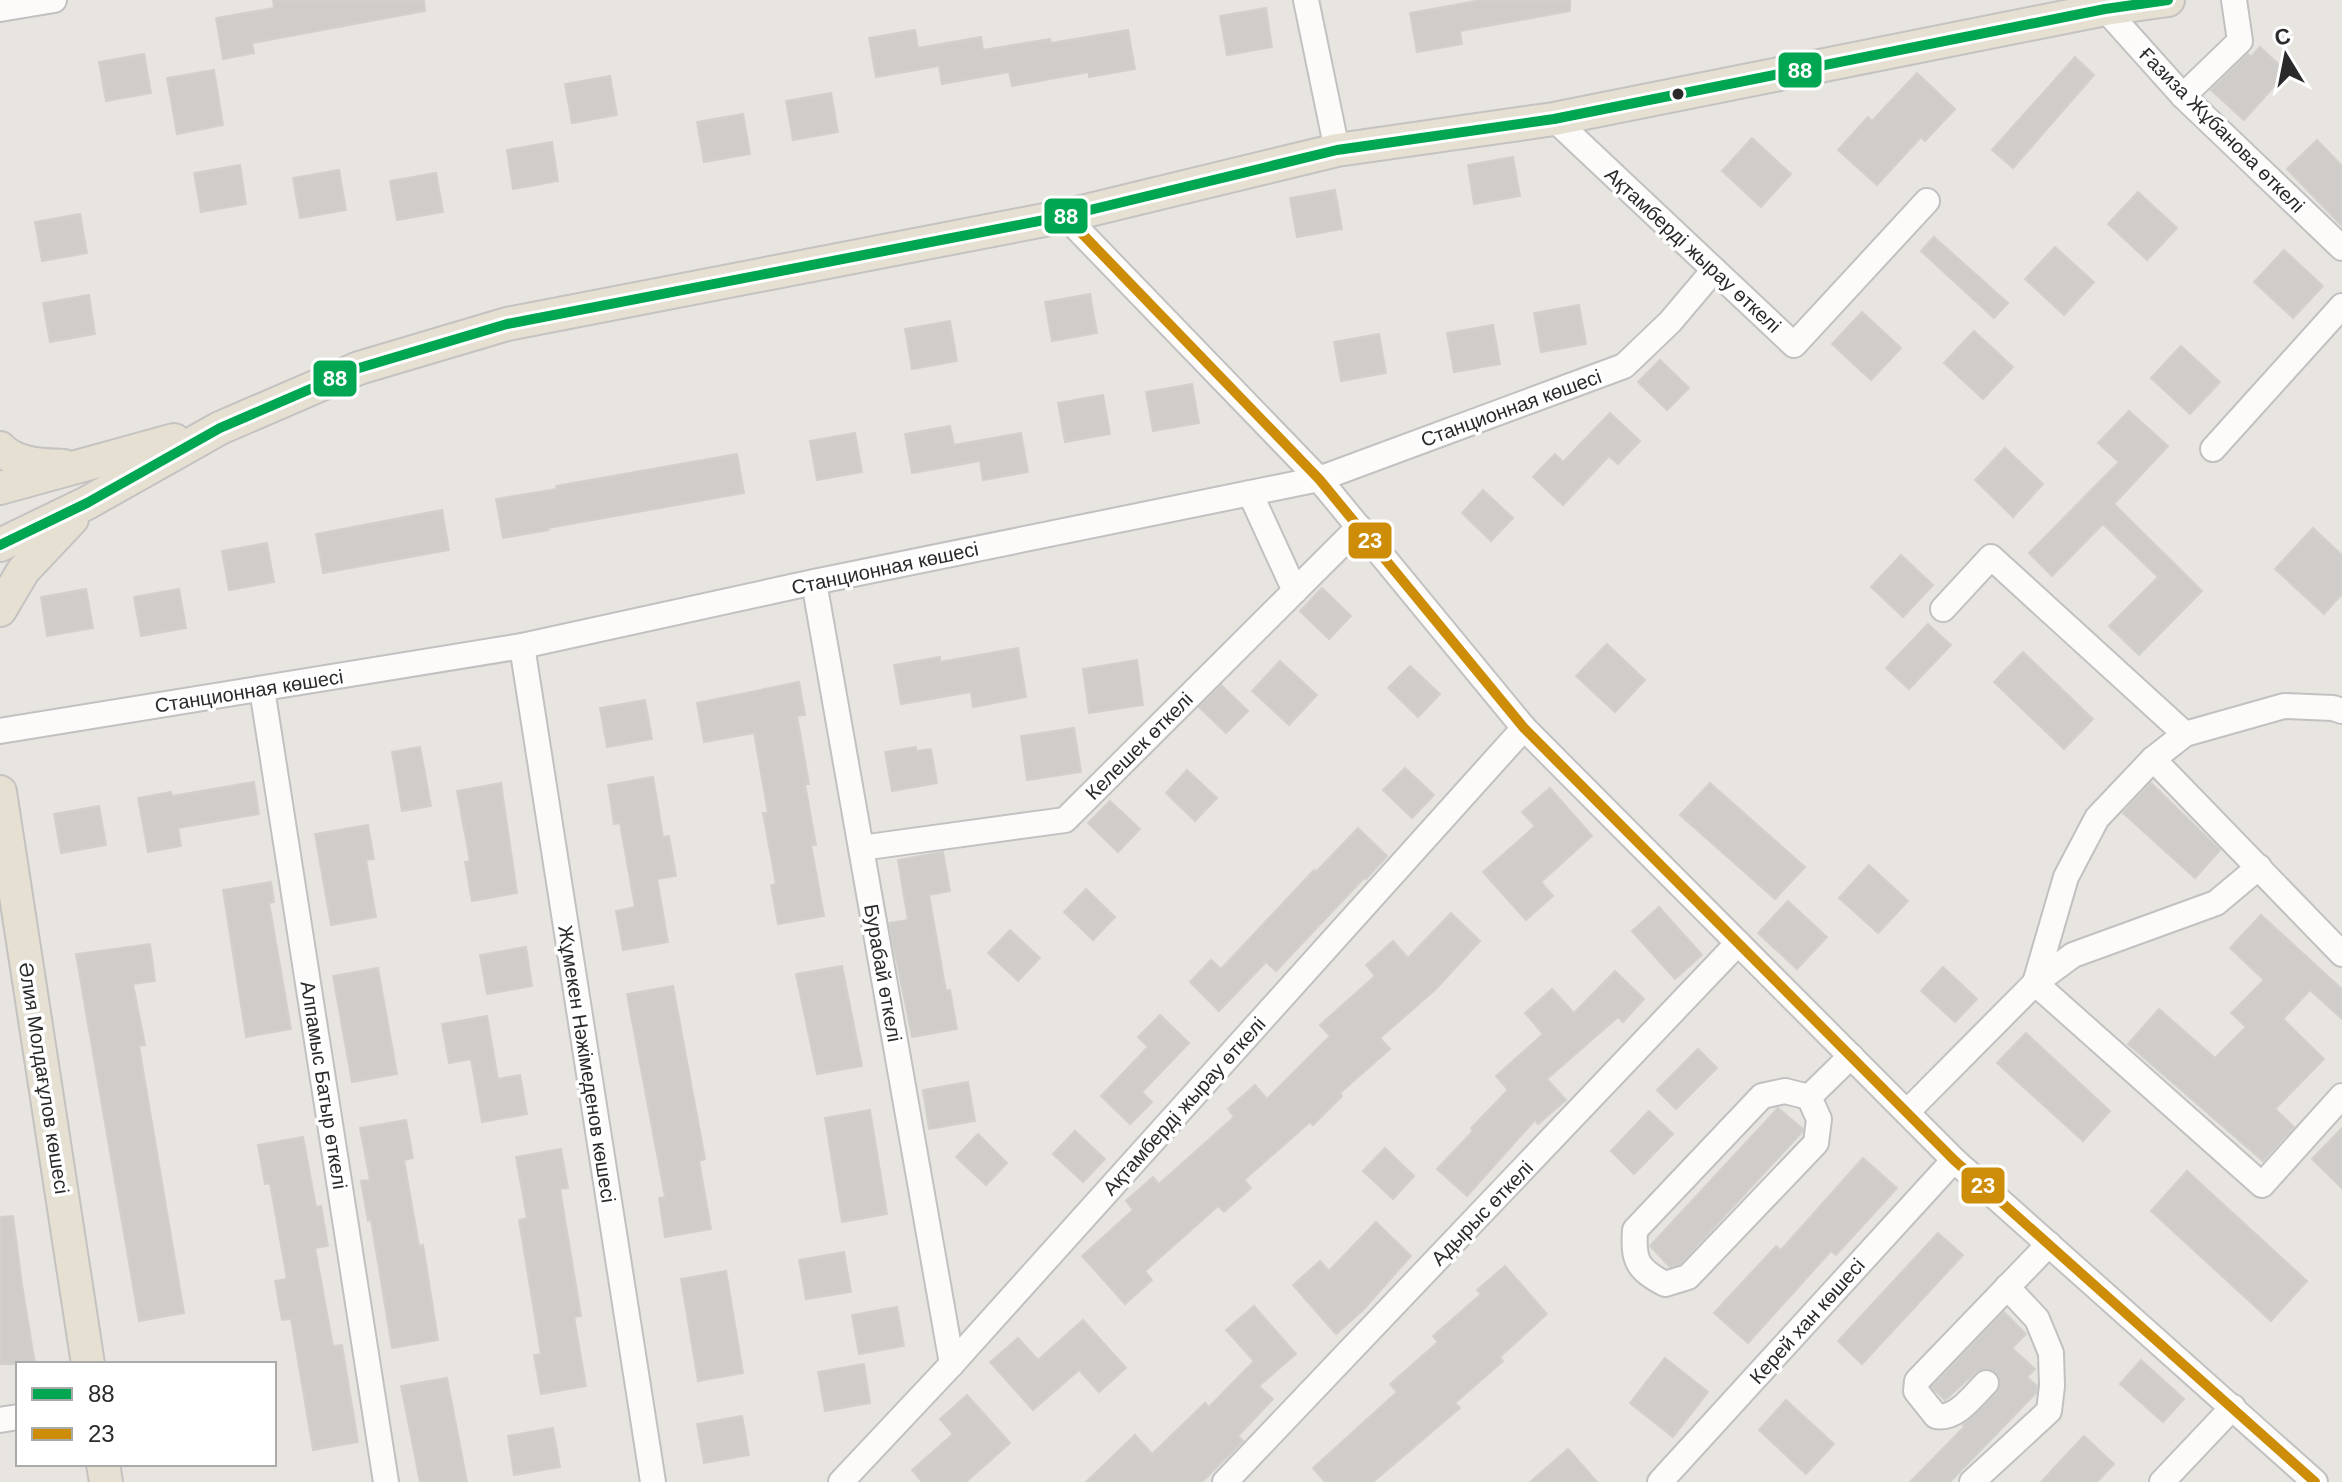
<svg xmlns="http://www.w3.org/2000/svg" width="2342" height="1482" font-family="Helvetica,sans-serif">
  <rect width="100%" height="100%" fill="#e8e4e0"/>
  <!-- building -->
  <g fill="#cfccc9" stroke="#d3d0cc" stroke-width="2">
    <path d="M273,0H424L425,11L252,43L254,53L223,59L216,18L274,8Z"/>
    <path d="M1481,0H1570V11L1460,31L1462,44L1417,52L1410,13Z"/>
    <path d="M1266,8L1272,47L1227,55L1220,16Z"/>
    <path d="M915,30L918,48L981,37L983,50L1050,39L1051,43L1128,30L1135,69L1089,77V72L1012,86L1009,72L942,84L939,66L876,77L869,38Z"/>
    <path d="M2260,47L2287,72L2244,120L2211,90L2248,54L2251,57Z"/>
    <path d="M144,54L151,93L106,101L99,62Z"/>
    <path d="M2075,57L2094,75L2013,168L1992,150Z"/>
    <path d="M214,70L223,125L177,134L167,78Z"/>
    <path d="M1917,73L1955,109L1925,141L1921,137L1877,185L1838,150L1868,117L1872,121Z"/>
    <path d="M610,76L617,115L572,123L565,84Z"/>
    <path d="M831,93L838,132L793,140L786,101Z"/>
    <path d="M743,114L750,154L704,162L697,122Z"/>
    <path d="M1752,138L1791,174L1761,207L1722,171Z"/>
    <path d="M2317,140L2342,166V226L2287,169Z"/>
    <path d="M552,142L558,181L513,189L507,150Z"/>
    <path d="M1513,157L1520,196L1474,204L1468,165Z"/>
    <path d="M240,165L246,204L201,212L194,173Z"/>
    <path d="M339,170L346,210L300,218L293,178Z"/>
    <path d="M436,173L443,212L397,220L390,181Z"/>
    <path d="M1335,190L1342,229L1297,237L1290,198Z"/>
    <path d="M2138,192L2177,228L2147,260L2108,224Z"/>
    <path d="M80,214L87,253L42,261L35,222Z"/>
    <path d="M1934,237L2008,303L1994,318L1921,251Z"/>
    <path d="M2055,247L2094,282L2064,315L2025,279Z"/>
    <path d="M2284,250L2323,286L2293,318L2254,282Z"/>
    <path d="M1090,294L1097,333L1052,341L1045,302Z"/>
    <path d="M89,295L95,334L50,342L43,303Z"/>
    <path d="M1579,305L1586,344L1541,352L1534,313Z"/>
    <path d="M1862,312L1901,348L1871,380L1832,344Z"/>
    <path d="M950,321L957,361L912,369L905,329Z"/>
    <path d="M1493,325L1500,364L1454,372L1447,333Z"/>
    <path d="M1974,331L2013,367L1983,399L1944,363Z"/>
    <path d="M1379,334L1386,373L1341,381L1334,342Z"/>
    <path d="M2181,346L2220,382L2190,414L2151,378Z"/>
    <path d="M1660,360L1689,388L1667,410L1638,382Z"/>
    <path d="M1192,384L1199,423L1153,431L1146,392Z"/>
    <path d="M1103,395L1110,434L1065,442L1058,403Z"/>
    <path d="M2129,411L2168,446L2114,504L2202,591L2139,655L2109,626L2158,577L2103,524L2052,576L2029,553L2119,462L2098,443Z"/>
    <path d="M1610,413L1640,441L1618,464L1609,456L1563,505L1533,477L1555,454L1563,462Z"/>
    <path d="M950,426L954,445L1021,433L1028,472L983,480L980,461L912,473L905,434Z"/>
    <path d="M855,433L862,472L817,480L810,441Z"/>
    <path d="M2005,448L2043,484L2013,517L1975,480Z"/>
    <path d="M737,454L744,493L548,528L549,530L503,538L496,499L557,489L556,486Z"/>
    <path d="M1483,490L1513,518L1491,541L1462,513Z"/>
    <path d="M442,510L449,550L323,573L316,534Z"/>
    <path d="M2313,528L2342,555V594L2324,614L2275,569Z"/>
    <path d="M267,543L274,582L229,590L222,551Z"/>
    <path d="M1901,555L1933,585L1903,617L1871,587Z"/>
    <path d="M1322,588L1351,616L1329,639L1300,611Z"/>
    <path d="M86,589L93,628L47,636L41,597Z"/>
    <path d="M179,589L186,628L141,636L134,597Z"/>
    <path d="M1928,624L1951,645L1909,689L1886,668Z"/>
    <path d="M1607,644L1645,680L1615,712L1576,676Z"/>
    <path d="M1018,648L1026,697L973,707L971,692L901,704L894,665L940,657V662Z"/>
    <path d="M2023,652L2093,719L2064,749L1994,682Z"/>
    <path d="M1137,660L1143,705L1089,713L1083,669Z"/>
    <path d="M1280,661L1317,695L1289,725L1252,691Z"/>
    <path d="M1410,666L1440,694L1418,717L1388,688Z"/>
    <path d="M799,682L805,715L797,716L809,784H805L816,845H811L824,916L778,924L771,885L776,884L763,813H768L754,733L704,742L697,703Z"/>
    <path d="M1221,685L1248,711L1226,733L1199,707Z"/>
    <path d="M645,700L652,739L607,747L600,708Z"/>
    <path d="M1074,728L1081,772L1027,780L1021,736Z"/>
    <path d="M420,747L431,806L402,811L392,752Z"/>
    <path d="M916,747V751L931,749L937,783L892,791L885,752Z"/>
    <path d="M1405,768L1434,795L1412,818L1383,790Z"/>
    <path d="M1187,770L1217,798L1195,821L1166,793Z"/>
    <path d="M653,777L663,837L669,836L676,876L657,879L668,942L623,950L616,911L635,907L620,823L614,824L608,785Z"/>
    <path d="M254,782L259,814L178,828L181,846L148,852L138,798L171,792L172,796Z"/>
    <path d="M501,783L517,893L472,901L465,862L470,861L457,791Z"/>
    <path d="M1710,783L1805,867L1775,899L1680,815Z"/>
    <path d="M2151,783L2220,850L2195,878L2123,813Z"/>
    <path d="M1550,788L1592,836L1541,882L1553,896L1526,920L1483,872L1535,826L1522,812Z"/>
    <path d="M1110,801L1140,829L1118,852L1088,823Z"/>
    <path d="M99,806L106,845L61,853L54,814Z"/>
    <path d="M368,825L374,859L366,860L376,917L331,925L315,834Z"/>
    <path d="M1358,828L1387,856L1366,879L1364,878L1276,971L1266,962L1219,1011L1190,982L1211,960L1221,969L1314,870L1316,872Z"/>
    <path d="M943,852L950,891L929,895L946,991L950,990L957,1029L912,1037L889,923L908,920L898,860Z"/>
    <path d="M1869,865L1908,901L1878,933L1839,898Z"/>
    <path d="M271,882L274,902L269,903L291,1029L246,1037L223,890Z"/>
    <path d="M1086,889L1115,917L1093,940L1064,912Z"/>
    <path d="M1788,901L1827,937L1797,969L1758,933Z"/>
    <path d="M1659,907L1702,955L1675,979L1632,931Z"/>
    <path d="M1451,913L1480,941L1436,989L1380,1038L1390,1049L1340,1093L1342,1096L1313,1125L1310,1122L1244,1180L1251,1188L1224,1212L1218,1206L1145,1271L1152,1280L1125,1304L1082,1256L1133,1210L1126,1201L1153,1177L1159,1184L1234,1117L1228,1109L1255,1085L1267,1099L1330,1036L1320,1025L1375,976L1366,965L1393,941L1408,958Z"/>
    <path d="M2261,915L2342,989V1019L2310,990L2283,1019L2324,1059L2275,1109L2294,1127L2263,1161L2128,1044L2159,1009L2215,1058L2246,1027L2231,1013L2264,980L2230,948Z"/>
    <path d="M1010,930L1040,958L1018,981L988,953Z"/>
    <path d="M150,944L155,981L133,984L145,1045L139,1046L184,1313L139,1321L76,954Z"/>
    <path d="M526,947L532,986L487,994L480,955Z"/>
    <path d="M842,966L862,1066L817,1074L796,974Z"/>
    <path d="M1943,967L1977,999L1955,1022L1921,991Z"/>
    <path d="M378,968L397,1074L352,1082L333,976Z"/>
    <path d="M1615,971L1644,999L1623,1022L1618,1017L1547,1079L1566,1100L1538,1124L1535,1120L1467,1196L1437,1169L1473,1131L1471,1128L1508,1090L1496,1076L1543,1034L1525,1013L1552,989L1574,1013Z"/>
    <path d="M673,986L705,1159L699,1161L711,1229L665,1237L659,1198L665,1197L627,994Z"/>
    <path d="M1160,1015L1189,1043L1142,1092L1152,1102L1130,1124L1101,1096L1148,1047L1138,1037Z"/>
    <path d="M487,1016L498,1079L520,1075L527,1114L482,1122L471,1059L449,1063L442,1024Z"/>
    <path d="M2026,1033L2110,1111L2083,1141L1997,1063Z"/>
    <path d="M1698,1049L1717,1068L1676,1109L1657,1090Z"/>
    <path d="M968,1082L975,1121L929,1129L923,1090Z"/>
    <path d="M1778,1108L1803,1129L1802,1132L1680,1264L1670,1267L1650,1246Z"/>
    <path d="M870,1110L887,1214L842,1222L825,1118Z"/>
    <path d="M1649,1111L1673,1134L1634,1174L1611,1151Z"/>
    <path d="M406,1120L413,1158L404,1160L419,1246L423,1245L438,1340L392,1348L371,1220L368,1221L361,1181L370,1180L360,1128Z"/>
    <path d="M2342,1128V1188L2312,1159Z"/>
    <path d="M1075,1131L1105,1159L1083,1182L1053,1154Z"/>
    <path d="M978,1134L1007,1163L986,1185L956,1157Z"/>
    <path d="M303,1137L316,1207L321,1206L328,1246L315,1248L333,1346L342,1345L358,1442L313,1450L291,1319L282,1320L275,1281L287,1279L270,1183L265,1184L258,1145Z"/>
    <path d="M1385,1148L1414,1176L1393,1199L1363,1171Z"/>
    <path d="M561,1149L568,1188L560,1189L581,1316L574,1317L586,1386L541,1394L534,1355L541,1354L519,1220L527,1218L516,1157Z"/>
    <path d="M1863,1158L1897,1188L1836,1255L1831,1251L1748,1343L1714,1313L1776,1246L1781,1250Z"/>
    <path d="M2187,1171L2307,1281L2271,1321L2151,1211Z"/>
    <path d="M13,1216L22,1285L35,1364H0V1217Z"/>
    <path d="M1376,1222L1411,1256L1363,1310L1336,1334L1293,1285L1320,1261L1329,1271Z"/>
    <path d="M1938,1233L1963,1255L1862,1364L1838,1341Z"/>
    <path d="M844,1252L851,1292L806,1299L799,1260Z"/>
    <path d="M1505,1266L1547,1314L1500,1357L1503,1361L1455,1403L1460,1408L1373,1482H1325L1313,1468L1397,1392L1390,1384L1438,1342L1433,1336L1481,1294L1477,1290Z"/>
    <path d="M726,1271L743,1373L698,1381L681,1279Z"/>
    <path d="M1254,1306L1296,1354L1259,1386L1273,1399L1238,1436L1243,1441L1202,1482H1086L1135,1435L1152,1454L1205,1403L1209,1407L1254,1361L1226,1330Z"/>
    <path d="M897,1307L904,1346L859,1354L852,1315Z"/>
    <path d="M2004,1312L2026,1334L2012,1348L2035,1369L2027,1377L2037,1386L2036,1393L1950,1482H1910L1964,1427L1963,1425L1997,1393L2000,1378L1989,1368L1976,1372L1945,1400L1932,1387Z"/>
    <path d="M1083,1320L1126,1368L1099,1392L1079,1370L1033,1410L990,1362L1018,1338L1038,1360Z"/>
    <path d="M1665,1358L1708,1392L1673,1437L1630,1403Z"/>
    <path d="M2141,1360L2184,1399L2163,1422L2120,1384Z"/>
    <path d="M864,1364L870,1403L825,1411L818,1372Z"/>
    <path d="M447,1378L467,1482H420L401,1386Z"/>
    <path d="M967,1395L1010,1443L966,1482H922L912,1470L953,1434L940,1419Z"/>
    <path d="M1786,1400L1834,1444L1806,1474L1759,1430Z"/>
    <path d="M742,1416L749,1455L704,1463L697,1424Z"/>
    <path d="M553,1428L560,1467L514,1475L508,1436Z"/>
    <path d="M2084,1436L2114,1464L2097,1482H2041Z"/>
    <path d="M1568,1449L1597,1482H1530Z"/>
  </g>
  <g fill="none" stroke-linecap="round" stroke-linejoin="round">
    <defs>
      <g id="minor">
        <path d="M1306,0L1337,150"/>
        <path d="M0,9L54,0"/>
        <path d="M2105,9L2183,96L2342,248"/>
        <path d="M2183,96L2240,41L2234,0"/>
        <path d="M1554,119L1794,345L1927,201"/>
        <path d="M1065,216L1319,479L1524,728L1954,1160L2315,1482"/>
        <path d="M2213,449L2342,306"/>
        <path d="M1250,493L1295,591"/>
        <path d="M814,582L952,1364"/>
        <path d="M1943,609L1991,557L2185,734"/>
        <path d="M522,646L653,1482"/>
        <path d="M262,689L386,1482"/>
        <path d="M0,731L522,646L814,582L1319,479L1624,366L1670,322L1714,270"/>
        <path d="M2153,759L2185,734L2284,706L2333,708L2342,711"/>
        <path d="M861,848L1065,820L1359,527"/>
        <path d="M2035,983L2066,877L2097,818L2153,759L2342,954"/>
        <path d="M2035,983L2262,1185L2342,1096"/>
        <path d="M1785,1091L1809,1097L1819,1119L1816,1143L1688,1277L1665,1284C1637,1269 1633,1261 1635,1230L1762,1096Z"/>
        <path d="M1809,1097L1851,1056"/>
        <path d="M1907,1112L2035,983L2073,955L2216,903L2259,867"/>
        <path d="M1986,1383C1973,1396 1956,1420 1936,1416L1916,1391L1917,1381L2049,1244"/>
        <path d="M0,1420L18,1417"/>
        <path d="M841,1482L952,1364L1524,728"/>
        <path d="M1225,1482L1738,943"/>
        <path d="M1660,1482L1954,1160"/>
        <path d="M1972,1482L2049,1411L2052,1386L2051,1353L2037,1319L2007,1287"/>
        <path d="M2162,1482L2233,1407"/>
      </g>
      <g id="major">
        <path d="M0,448C16,465 42,465 64,466"/>
        <path d="M0,488L174,440"/>
        <path d="M0,545L87,503L220,428L359,368L507,324L1065,216L1337,150L1554,119L2105,9L2168,0"/>
        <path d="M0,610L23,571L72,519"/>
        <path d="M0,792L88,1364"/>
        <path d="M103,1464L106,1482"/>
      </g>
    </defs>
    <!-- minor casing -->
    <use href="#minor" stroke="#c2c1c1" stroke-width="28"/>
    <!-- major casing -->
    <use href="#major" stroke="#c4c3c1" stroke-width="36"/>
    <!-- minor -->
    <use href="#minor" stroke="#fcfbfa" stroke-width="24"/>
    <!-- major -->
    <use href="#major" stroke="#e6e0d3" stroke-width="32"/>
    <defs>
      <path id="bus-1" d="M0,545L87,503L220,428L359,368L507,324L1065,216L1337,150L1554,119L2105,9L2168,0"/>
      <path id="bus-2" d="M1065,216L1319,479L1524,728L1954,1160L2315,1482"/>
    </defs>
    <!-- bus-1 casing -->
    <use href="#bus-1" stroke="#fff" stroke-width="16"/>
    <!-- bus-2 casing -->
    <use href="#bus-2" stroke="#fff" stroke-width="16"/>
    <!-- bus-1 -->
    <use href="#bus-1" stroke="#00a651" stroke-width="10"/>
    <!-- bus-2 -->
    <use href="#bus-2" stroke="#ce8d08" stroke-width="10"/>
  </g>
  <!-- markers -->
  <circle fill="#2a2a2a" stroke="#fff" stroke-width="3" cx="1678" cy="94" r="7"/>
  <g text-anchor="middle" stroke-width="7" stroke-linejoin="round" paint-order="stroke">
    <!-- street labels -->
    <g font-size="20" fill="#2a2a2a" stroke="#fff">
      <text transform="translate(2222 130) rotate(45)" y="7">Ғазиза Жұбанова өткелі</text>
      <text transform="translate(1693 250) rotate(43)" y="7">Ақтамберді жырау өткелі</text>
      <text transform="translate(1511 408) rotate(-20)" y="7">Станционная көшесі</text>
      <text transform="translate(885 568) rotate(-12)" y="7">Станционная көшесі</text>
      <text transform="translate(249 691) rotate(-9)" y="7">Станционная көшесі</text>
      <text transform="translate(1139 746) rotate(-45)" y="7">Келешек өткелі</text>
      <text transform="translate(883 973) rotate(80)" y="7">Бурабай өткелі</text>
      <text transform="translate(587 1064) rotate(81)" y="7">Жұмекен Нәжімеденов көшесі</text>
      <text transform="translate(44 1078) rotate(81)" y="7">Әлия Молдағұлов көшесі</text>
      <text transform="translate(324 1085) rotate(81)" y="7">Алпамыс Батыр өткелі</text>
      <text transform="translate(1184 1106) rotate(-48)" y="7">Ақтамберді жырау өткелі</text>
      <text transform="translate(1482 1213) rotate(-46)" y="7">Адырыс өткелі</text>
      <text transform="translate(1807 1321) rotate(-48)" y="7">Керей хан көшесі</text>
    </g>
  </g>
  <g stroke="#fff" stroke-width="3">
    <rect x="1777" y="51" width="46" height="38" rx="8" fill="#00a651"/>
    <rect x="1043" y="197" width="46" height="38" rx="8" fill="#00a651"/>
    <rect x="312" y="359" width="46" height="39" rx="8" fill="#00a651"/>
    <rect x="1347" y="521" width="46" height="39" rx="8" fill="#ce8d08"/>
    <rect x="1960" y="1166" width="46" height="39" rx="8" fill="#ce8d08"/>
  </g>
  <g font-size="22" text-anchor="middle" font-weight="bold" fill="#fff">
    <text x="1800" y="78">88</text>
    <text x="1066" y="224">88</text>
    <text x="335" y="386">88</text>
    <text x="1370" y="548">23</text>
    <text x="1983" y="1193">23</text>
  </g>
  <!-- legend -->
  <rect x="16" y="1362" width="260" height="104" fill="#ffffff" stroke="#aaaaaa" stroke-width="2"/>
  <rect x="32" y="1388" width="40" height="12" fill="#00a651" stroke="#aaaaaa" stroke-width="2"/>
  <text x="88" y="1402" font-size="24" fill="#2a2a2a">88</text>
  <rect x="32" y="1428" width="40" height="12" fill="#ce8d08" stroke="#aaaaaa" stroke-width="2"/>
  <text x="88" y="1442" font-size="24" fill="#2a2a2a">23</text>
  <!-- north arrow -->
  <g transform="translate(2286 56) rotate(350)" stroke="#ffffff" stroke-width="6" paint-order="stroke">
  <path d="M0-6L14 30L0 20L-14 30Z" fill="#2a2a2a"/>
  <text y="-12" font-size="22" font-weight="bold" text-anchor="middle" fill="#2a2a2a">С</text>
  </g>
</svg>
